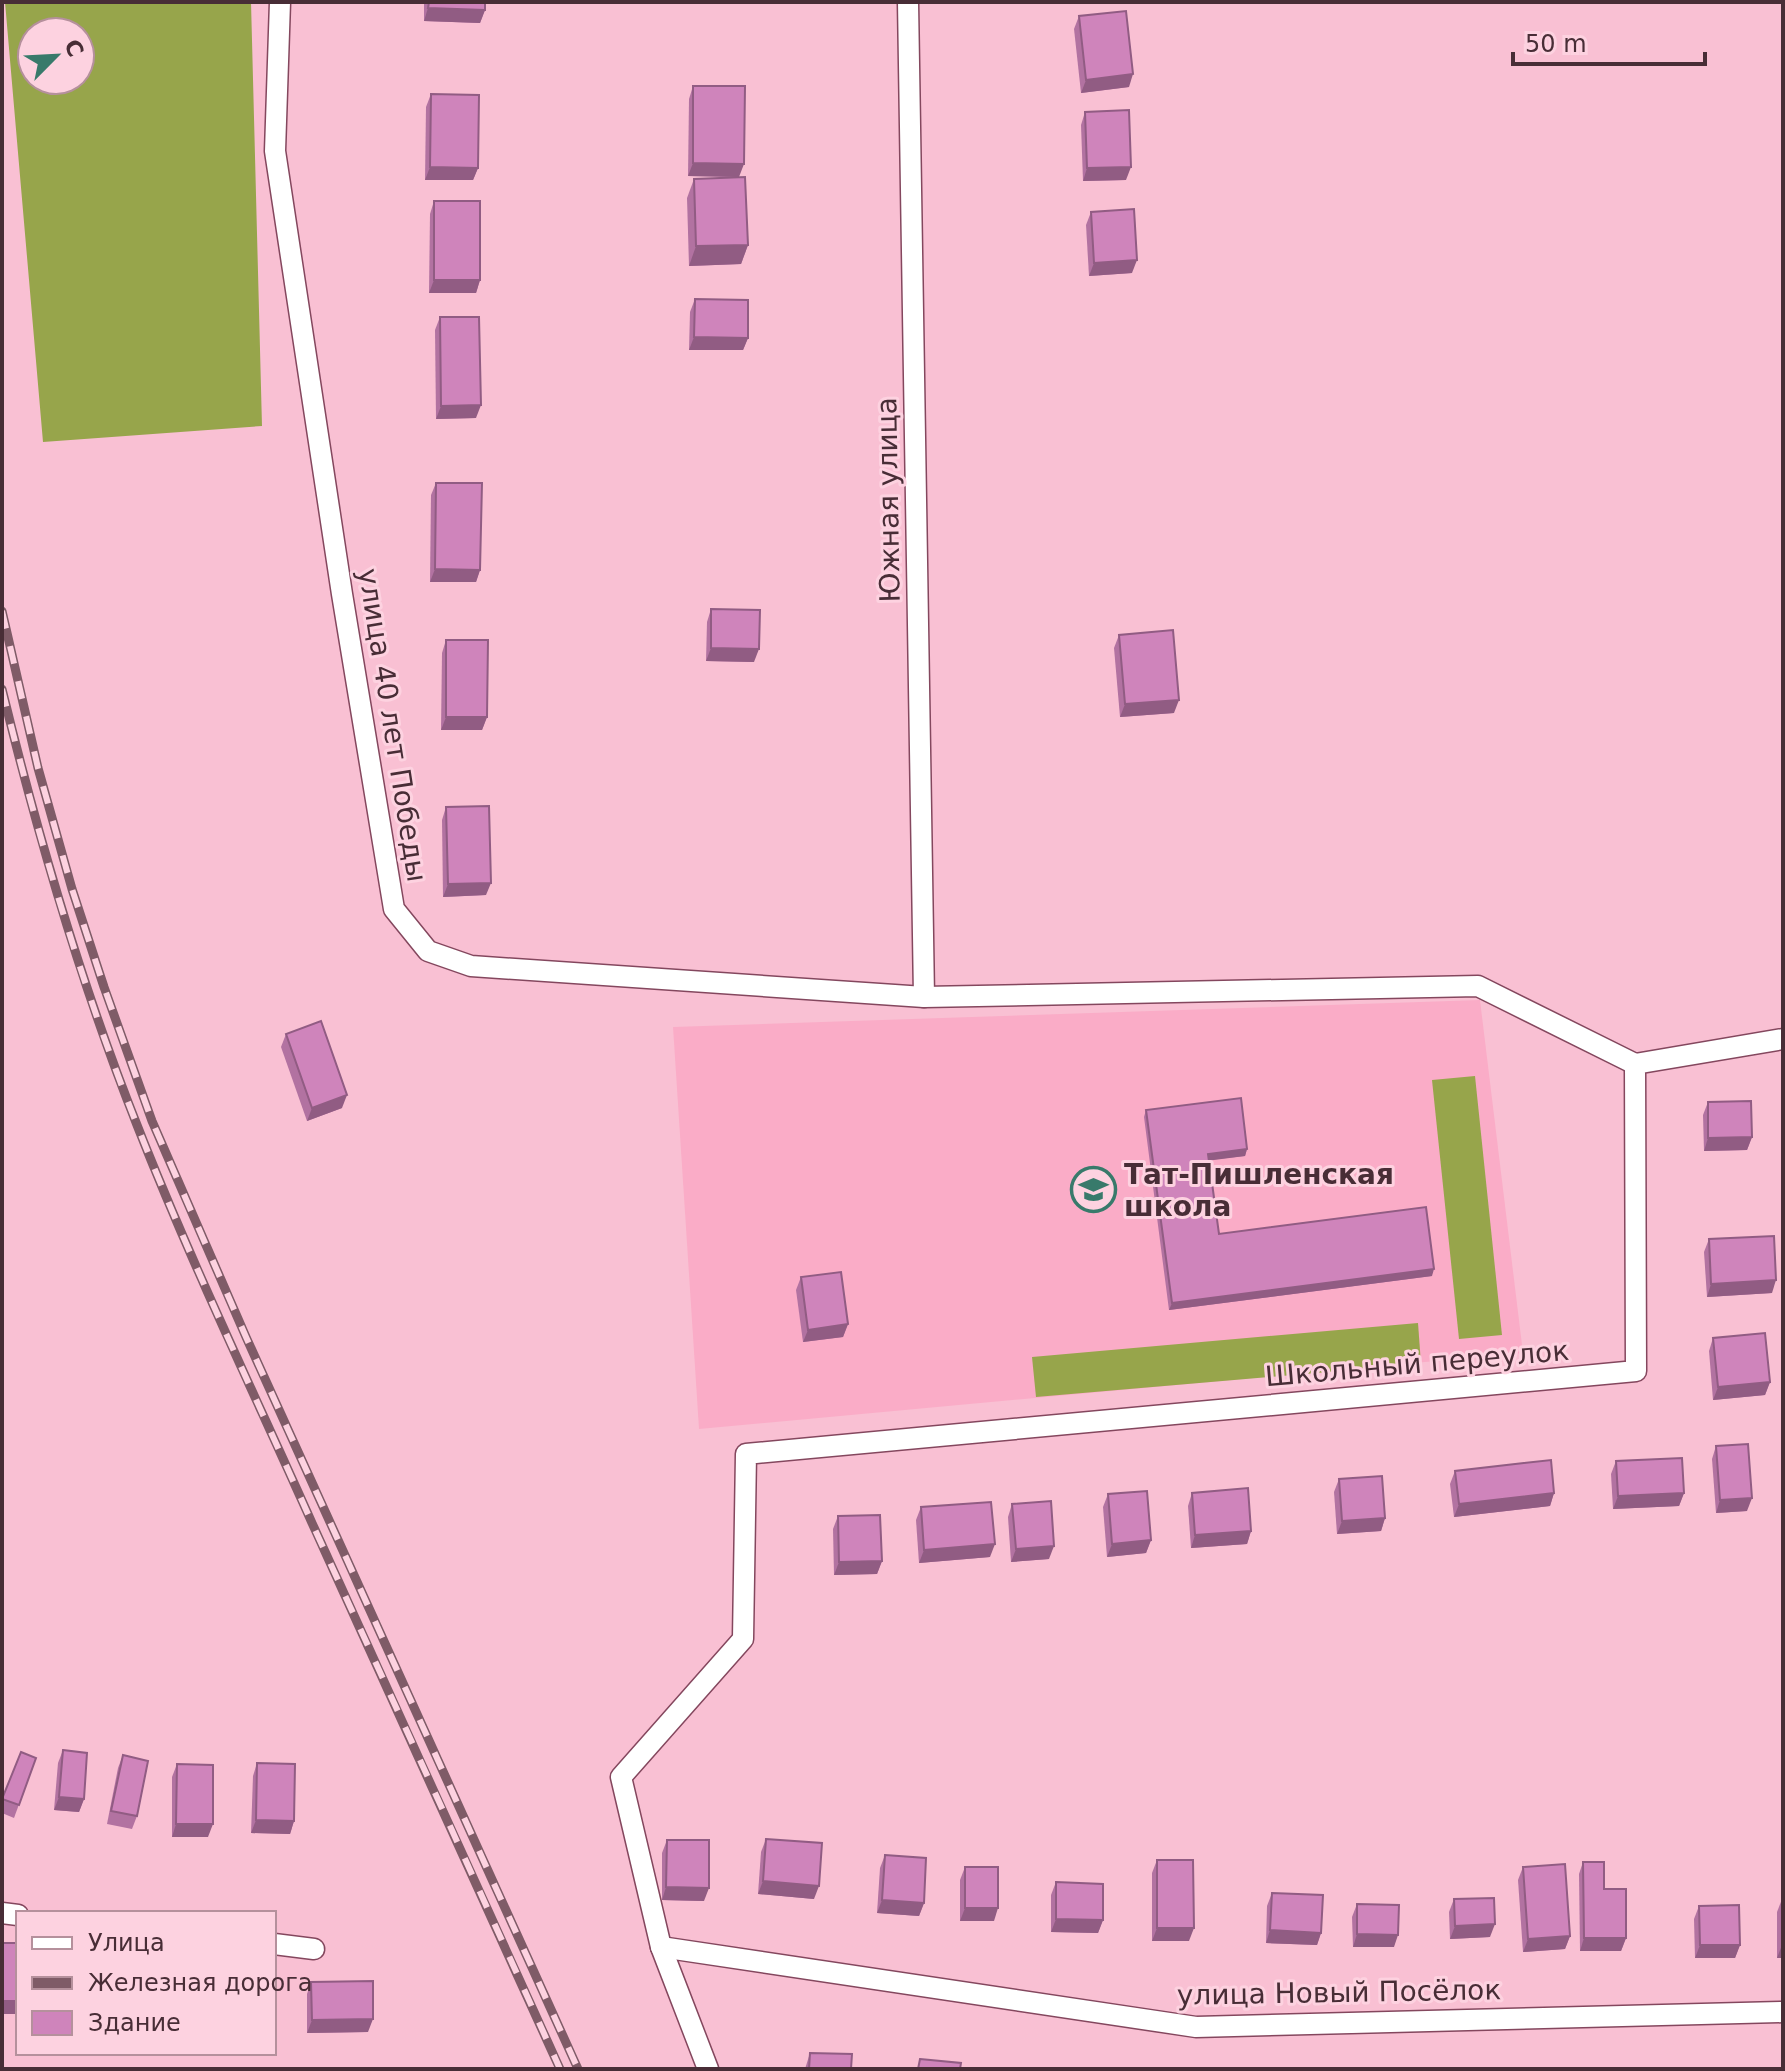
<svg xmlns="http://www.w3.org/2000/svg" width="1785" height="2071" font-family="'DejaVu Sans',sans-serif">
  <rect width="100%" height="100%" fill="#f9c0d3"/>
  <!-- built -->
  <path fill="#faacc7" d="M1480,1000L1523,1353L699,1429L673,1027Z"/>
  <!-- forest -->
  <g fill="#97a54b" fill-rule="evenodd">
    <path d="M5,2H251L262,426L43,442ZM32,32H80V80H32Z"/>
    <path d="M1475,1076L1502,1335L1459,1339L1432,1080Z"/>
    <path d="M1418,1323L1421,1364L1036,1397L1032,1357Z"/>
  </g>
  <g fill="none" stroke-linecap="round" stroke-linejoin="round">
    <defs>
      <g id="street">
        <path d="M280,2L275,151L342,594L394,909L428,951L471,966L924,997L1478,986L1635,1064"/>
        <path d="M908,2L924,997"/>
        <path d="M2,1913L18,1915"/>
        <path d="M274,1944L314,1949"/>
        <path d="M661,1947L1196,2027L1783,2012"/>
        <path d="M708,2069L661,1947L621,1777L743,1639L746,1454L1636,1371L1635,1064L1783,1039"/>
      </g>
    </defs>
    <!-- street casing -->
    <use href="#street" stroke="#84475e" stroke-width="23"/>
    <!-- street -->
    <use href="#street" stroke="#fff" stroke-width="20"/>
    <defs>
      <g id="rail">
        <path d="M2,611L38,768L72,889L104,987L152,1121L246,1337L578,2069"/>
        <path d="M2,689C38,837 81,984 137,1125C190,1260 253,1391 312,1523C395,1705 478,1887 560,2069"/>
      </g>
    </defs>
    <!-- rail casing -->
    <use href="#rail" stroke="#7f5b67" stroke-width="9"/>
    <!-- rail -->
    <use href="#rail" stroke="#fdd2e0" stroke-width="6" stroke-dasharray="18" stroke-linecap="butt"/>
  </g>
  <!-- wall -->
  <g fill="#b272a1">
    <path d="M424,2H485V10L480,23L424,21Z"/>
    <path d="M1079,16L1129,87L1081,93L1074,29Z"/>
    <path d="M693,86L739,177L688,176L689,99Z"/>
    <path d="M431,94L478,168L473,180H425L426,107Z"/>
    <path d="M1085,112L1126,180L1083,181L1081,125Z"/>
    <path d="M694,179L748,245L741,264L689,266L687,198Z"/>
    <path d="M434,201L480,280L476,293H429L430,214Z"/>
    <path d="M1091,212L1132,273L1089,276L1086,225Z"/>
    <path d="M695,299L748,338L743,350H689L690,312Z"/>
    <path d="M440,317L476,418L436,419L435,330Z"/>
    <path d="M436,483L480,570L476,582H430L431,495Z"/>
    <path d="M711,609L754,662L706,661L707,622Z"/>
    <path d="M1119,635L1174,713L1120,717L1114,648Z"/>
    <path d="M446,640L487,717L482,730H441L442,653Z"/>
    <path d="M446,807L486,895L443,897L442,820Z"/>
    <path d="M286,1034L342,1108L307,1121L281,1047Z"/>
    <path d="M1708,1102L1752,1137L1747,1150L1704,1151L1703,1115Z"/>
    <path d="M1146,1110L1247,1149L1245,1156L1209,1160L1219,1234L1432,1276L1169,1310L1144,1117Z"/>
    <path d="M1709,1239L1772,1293L1707,1297L1704,1252Z"/>
    <path d="M801,1277L848,1324L843,1337L803,1342L796,1290Z"/>
    <path d="M1713,1338L1770,1382L1765,1395L1713,1400L1709,1351Z"/>
    <path d="M1716,1446L1747,1511L1716,1513L1712,1459Z"/>
    <path d="M1616,1461L1684,1493L1679,1506L1613,1509L1611,1474Z"/>
    <path d="M1455,1471L1554,1493L1550,1506L1454,1517L1450,1484Z"/>
    <path d="M1339,1479L1385,1518L1381,1531L1337,1534L1334,1492Z"/>
    <path d="M1192,1493L1251,1531L1247,1544L1191,1548L1188,1506Z"/>
    <path d="M1108,1494L1151,1540L1146,1553L1107,1557L1103,1507Z"/>
    <path d="M1012,1504L1049,1559L1011,1562L1008,1517Z"/>
    <path d="M921,1507L990,1557L919,1563L916,1520Z"/>
    <path d="M838,1516L882,1561L877,1574L834,1575L833,1529Z"/>
    <path d="M63,1750L84,1799L79,1812L54,1810L58,1763Z"/>
    <path d="M21,1752L36,1758L14,1818L2,1813V1800Z"/>
    <path d="M123,1755L137,1816L132,1829L107,1824L118,1768Z"/>
    <path d="M257,1763L294,1821L290,1834L251,1833L253,1776Z"/>
    <path d="M177,1764L208,1837H172V1777Z"/>
    <path d="M766,1839L814,1899L758,1894L761,1852Z"/>
    <path d="M667,1840L704,1901L662,1900V1853Z"/>
    <path d="M885,1855L924,1903L919,1916L877,1913L880,1868Z"/>
    <path d="M1157,1860L1189,1941H1152V1873Z"/>
    <path d="M1583,1862L1604,1889L1626,1938L1621,1951H1580L1579,1874Z"/>
    <path d="M965,1867L994,1921H960V1880Z"/>
    <path d="M1523,1867L1570,1936L1565,1949L1523,1952L1518,1880Z"/>
    <path d="M1056,1882L1103,1920L1098,1933L1051,1932V1895Z"/>
    <path d="M1272,1893L1321,1933L1317,1945L1266,1943L1267,1906Z"/>
    <path d="M1454,1899L1490,1937L1450,1939L1449,1912Z"/>
    <path d="M1782,1899L1783,1958H1777V1912Z"/>
    <path d="M1357,1904L1394,1947H1353L1352,1917Z"/>
    <path d="M1699,1906L1740,1945L1735,1958H1695L1694,1919Z"/>
    <path d="M311,1982L368,2032L307,2033V1994Z"/>
    <path d="M810,2053L851,2069H805Z"/>
  </g>
  <!-- shaded-wall -->
  <g fill="#915c83">
    <path d="M428,8L485,10L480,23L424,21Z"/>
    <path d="M1133,74L1129,87L1081,93L1086,80Z"/>
    <path d="M693,163L744,164L739,177L688,176Z"/>
    <path d="M430,167L478,168L473,180H425Z"/>
    <path d="M1131,167L1126,180L1083,181L1087,168Z"/>
    <path d="M748,245L741,264L689,266L696,246Z"/>
    <path d="M1137,260L1132,273L1089,276L1094,263Z"/>
    <path d="M434,280H480L476,293H429Z"/>
    <path d="M694,337L748,338L743,350H689Z"/>
    <path d="M481,405L476,418L436,419L441,406Z"/>
    <path d="M435,569L480,570L476,582H430Z"/>
    <path d="M711,648L759,649L754,662L706,661Z"/>
    <path d="M1179,700L1174,713L1120,717L1125,704Z"/>
    <path d="M446,717H487L482,730H441Z"/>
    <path d="M491,883L486,895L443,897L448,884Z"/>
    <path d="M347,1095L342,1108L307,1121L312,1108Z"/>
    <path d="M1752,1137L1747,1150L1704,1151L1708,1138Z"/>
    <path d="M1247,1149L1245,1156L1206,1161L1208,1154Z"/>
    <path d="M1434,1269L1432,1276L1169,1310L1172,1303Z"/>
    <path d="M1776,1280L1772,1293L1707,1297L1711,1284Z"/>
    <path d="M848,1324L843,1337L803,1342L808,1330Z"/>
    <path d="M1770,1382L1765,1395L1713,1400L1718,1387Z"/>
    <path d="M1554,1493L1550,1506L1454,1517L1459,1504Z"/>
    <path d="M1684,1493L1679,1506L1613,1509L1618,1496Z"/>
    <path d="M1752,1498L1747,1511L1716,1513L1720,1500Z"/>
    <path d="M1385,1518L1381,1531L1337,1534L1342,1521Z"/>
    <path d="M1251,1531L1247,1544L1191,1548L1195,1535Z"/>
    <path d="M1151,1540L1146,1553L1107,1557L1112,1544Z"/>
    <path d="M995,1544L990,1557L919,1563L924,1550Z"/>
    <path d="M1054,1546L1049,1559L1011,1562L1016,1549Z"/>
    <path d="M882,1561L877,1574L834,1575L839,1562Z"/>
    <path d="M59,1797L84,1799L79,1812L54,1810Z"/>
    <path d="M256,1820L294,1821L290,1834L251,1833Z"/>
    <path d="M176,1824H213L208,1837H172Z"/>
    <path d="M763,1881L819,1886L814,1899L758,1894Z"/>
    <path d="M666,1887L709,1888L704,1901L662,1900Z"/>
    <path d="M882,1900L924,1903L919,1916L877,1913Z"/>
    <path d="M965,1908H998L994,1921H960Z"/>
    <path d="M1056,1919L1103,1920L1098,1933L1051,1932Z"/>
    <path d="M1495,1924L1490,1937L1450,1939L1455,1926Z"/>
    <path d="M1157,1928H1194L1189,1941H1152Z"/>
    <path d="M1270,1930L1321,1933L1317,1945L1266,1943Z"/>
    <path d="M1357,1934L1398,1935L1394,1947H1353Z"/>
    <path d="M1570,1936L1565,1949L1523,1952L1528,1939Z"/>
    <path d="M1584,1938H1626L1621,1951H1580Z"/>
    <path d="M1700,1945H1740L1735,1958H1695Z"/>
    <path d="M1782,1945H1783V1958H1777Z"/>
    <rect x="2" y="2001" width="16" height="13"/>
    <path d="M373,2019L368,2032L307,2033L312,2020Z"/>
  </g>
  <!-- building -->
  <g fill="#cf84bb" stroke="#915c83" stroke-width="2">
    <path d="M429,2H485V10L428,8Z"/>
    <path d="M1126,11L1133,74L1086,80L1079,16Z"/>
    <path d="M693,86H745L744,164L693,163Z"/>
    <path d="M431,94L479,95L478,168L430,167Z"/>
    <path d="M1129,110L1131,167L1087,168L1085,112Z"/>
    <path d="M745,177L748,245L696,246L694,179Z"/>
    <rect x="434" y="201" width="46" height="79"/>
    <path d="M1134,209L1137,260L1094,263L1091,212Z"/>
    <path d="M695,299L748,300V338L694,337Z"/>
    <path d="M440,317H479L481,405L441,406Z"/>
    <path d="M436,483H482L480,570L435,569Z"/>
    <path d="M711,609L760,610L759,649L711,648Z"/>
    <path d="M1173,630L1179,700L1125,704L1119,635Z"/>
    <path d="M446,640H488L487,717H446Z"/>
    <path d="M489,806L491,883L448,884L446,807Z"/>
    <path d="M321,1021L347,1095L312,1108L286,1034Z"/>
    <path d="M1241,1098L1247,1149L1208,1154L1219,1234L1426,1207L1434,1269L1172,1303L1146,1110Z"/>
    <path d="M1751,1101L1752,1137L1708,1138V1102Z"/>
    <path d="M1774,1236L1776,1280L1711,1284L1709,1239Z"/>
    <path d="M841,1272L848,1324L808,1330L801,1277Z"/>
    <path d="M1765,1333L1770,1382L1718,1387L1713,1338Z"/>
    <path d="M1748,1444L1752,1498L1720,1500L1716,1446Z"/>
    <path d="M1682,1458L1684,1493L1618,1496L1616,1461Z"/>
    <path d="M1551,1460L1554,1493L1459,1504L1455,1471Z"/>
    <path d="M1382,1476L1385,1518L1342,1521L1339,1479Z"/>
    <path d="M1248,1488L1251,1531L1195,1535L1192,1493Z"/>
    <path d="M1147,1491L1151,1540L1112,1544L1108,1494Z"/>
    <path d="M1051,1501L1054,1546L1016,1549L1012,1504Z"/>
    <path d="M991,1502L995,1544L924,1550L921,1507Z"/>
    <path d="M880,1515L882,1561L839,1562L838,1516Z"/>
    <path d="M63,1750L87,1753L84,1799L59,1797Z"/>
    <path d="M21,1752L36,1758L19,1805L2,1799Z"/>
    <path d="M123,1755L148,1761L137,1816L111,1811Z"/>
    <path d="M257,1763L295,1764L294,1821L256,1820Z"/>
    <path d="M177,1764L213,1765V1824H176Z"/>
    <path d="M766,1839L822,1843L819,1886L763,1881Z"/>
    <path d="M667,1840H709V1888L666,1887Z"/>
    <path d="M885,1855L926,1858L924,1903L882,1900Z"/>
    <path d="M1157,1860H1193L1194,1928H1157Z"/>
    <path d="M1583,1862H1604V1889H1626V1938H1584Z"/>
    <path d="M1565,1864L1570,1936L1528,1939L1523,1867Z"/>
    <rect x="965" y="1867" width="33" height="41"/>
    <path d="M1056,1882L1103,1884V1920L1056,1919Z"/>
    <path d="M1272,1893L1323,1895L1321,1933L1270,1930Z"/>
    <path d="M1494,1898L1495,1924L1455,1926L1454,1899Z"/>
    <rect x="1782" y="1899" width="1" height="46"/>
    <path d="M1357,1904L1399,1905L1398,1935L1357,1934Z"/>
    <path d="M1739,1905L1740,1945H1700L1699,1906Z"/>
    <rect x="2" y="1943" width="16" height="58"/>
    <path d="M373,1981V2019L312,2020L311,1982Z"/>
    <path d="M810,2053L852,2054L851,2069H809Z"/>
    <path d="M920,2059L961,2063L960,2069H918Z"/>
  </g>
  <!-- icons -->
  <defs>
    <symbol id="school-ring" viewBox="-11 -11 22 22"><circle r="9.5" fill="#fdd2e0" stroke="#387a6b" stroke-width="1.5"/><path d="M0-5L7-2L0 1L-7-2ZM-4 1L0 2.5L4 1V4Q0 6-4 4Z" fill="#387a6b"/></symbol>
  </defs>
  <g fill-rule="evenodd">
    <use href="#school-ring" x="1068" y="1164" width="51" height="51"/>
  </g>
  <g text-anchor="middle" stroke-width="6" stroke-linejoin="round" paint-order="stroke">
    <!-- street labels -->
    <g font-size="28" fill="#482d36" stroke="#fdd2e0">
      <text transform="translate(888 500) rotate(-91)" y="10">Южная улица</text>
      <text transform="translate(393 725) rotate(81)" y="10">улица 40 лет Победы</text>
      <text transform="translate(1417 1363) rotate(-5)" y="10">Школьный переулок</text>
      <text transform="translate(1339 1992) rotate(-1)" y="10">улица Новый Посёлок</text>
    </g>
    <!-- poi labels -->
    <g font-size="28" font-weight="bold" fill="#482d36" stroke="#fdd2e0" text-anchor="start">
      <text x="1124" y="1184">Тат-Пишленская<tspan x="1124" dy="32">школа</tspan></text>
    </g>
  </g>
  <!-- border -->
  <rect width="1785" height="2071" fill="none" stroke="#482d36" stroke-width="8"/>
  <!-- legend -->
  <rect x="16" y="1911" width="260" height="144" fill="#fdd2e0" stroke="#b5909c" stroke-width="2"/>
  <rect x="32" y="1937" width="40" height="12" fill="#ffffff" stroke="#b5909c" stroke-width="2"/>
  <text x="88" y="1951" font-size="24" fill="#482d36">Улица</text>
  <rect x="32" y="1977" width="40" height="12" fill="#7f5b67" stroke="#b5909c" stroke-width="2"/>
  <text x="88" y="1991" font-size="24" fill="#482d36">Железная дорога</text>
  <rect x="32" y="2011" width="40" height="24" fill="#cf84bb" stroke="#b5909c" stroke-width="2"/>
  <text x="88" y="2031" font-size="24" fill="#482d36">Здание</text>
  <!-- north arrow -->
  <g transform="translate(56 56) rotate(66)"><circle r="38" fill="#fdd2e0" stroke="#b5909c" stroke-width="2"/>
  <path d="M0-6L14 30L0 20L-14 30Z" fill="#387a6b"/>
  <text y="-12" font-size="22" font-weight="bold" text-anchor="middle" fill="#482d36">С</text>
  </g>
  <!-- scale -->
  <path d="M1513 52v12h192v-12" fill="none" stroke="#482d36" stroke-width="4"/>
  <text x="1525" y="52" font-size="24" fill="#482d36" stroke="#fdd2e0" stroke-width="6" paint-order="stroke">50 m</text>
</svg>
